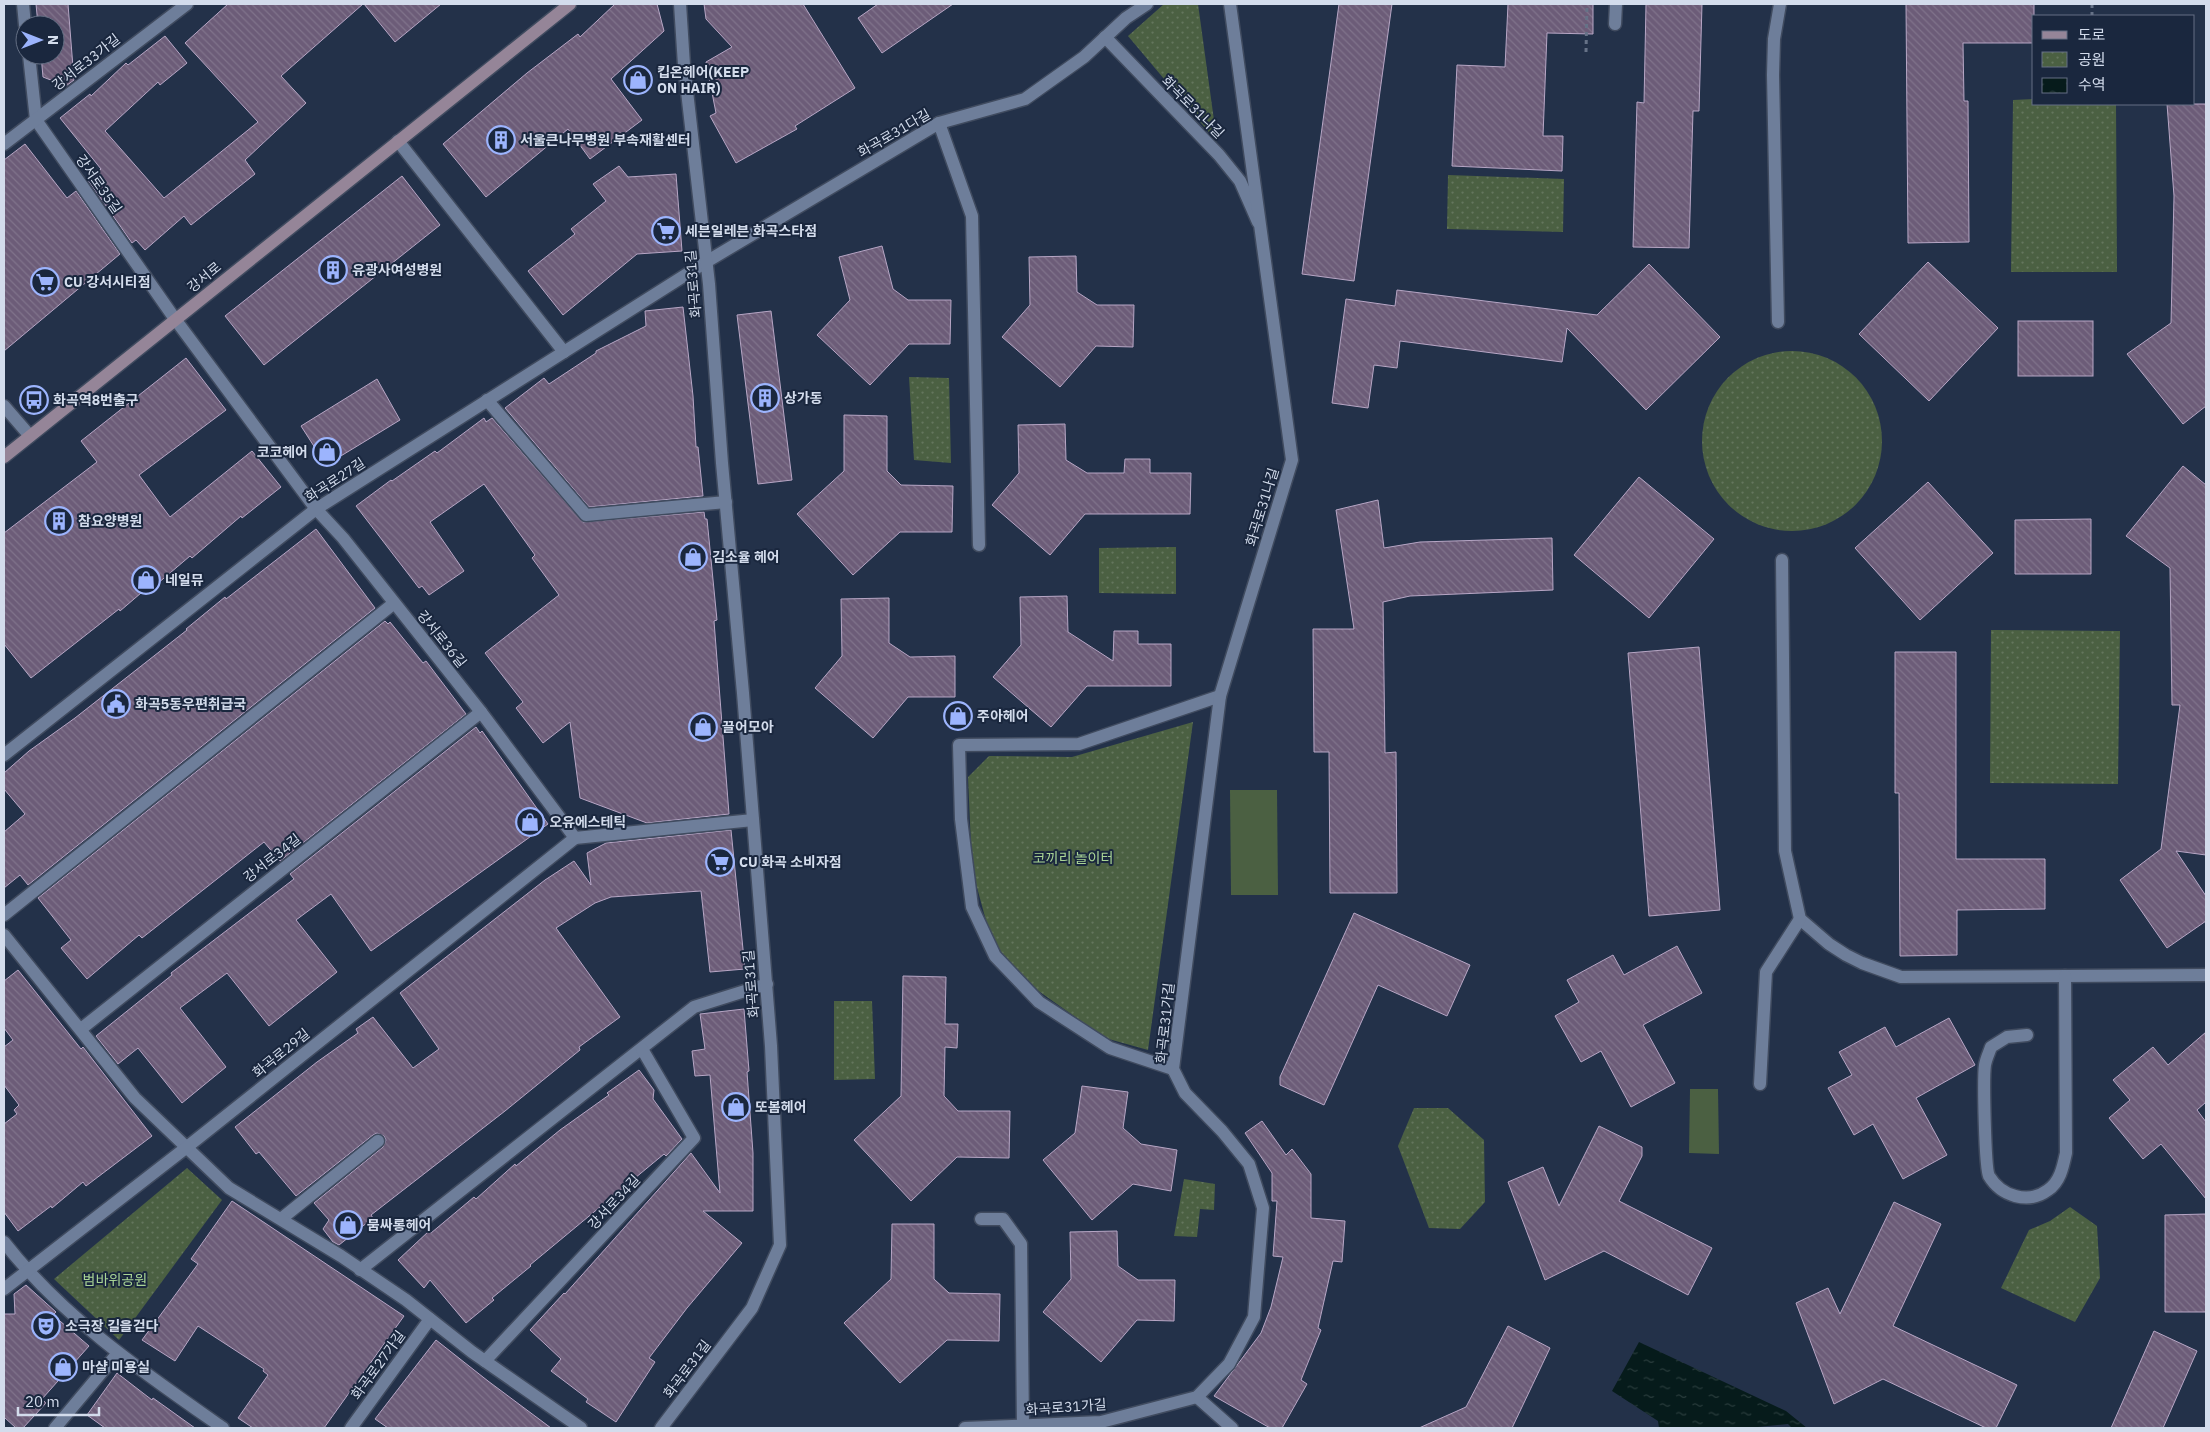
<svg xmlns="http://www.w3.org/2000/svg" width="2210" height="1432" font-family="'IBM Plex Sans','Noto Sans KR',sans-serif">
  <defs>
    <pattern id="park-dots" width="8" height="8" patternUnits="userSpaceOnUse" patternTransform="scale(1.25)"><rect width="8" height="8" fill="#4b6042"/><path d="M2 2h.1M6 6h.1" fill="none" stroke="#64765d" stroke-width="1.8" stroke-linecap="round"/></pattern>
    <pattern id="water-ripples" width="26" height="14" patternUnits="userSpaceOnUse" patternTransform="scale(1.25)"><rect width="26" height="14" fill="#061b1b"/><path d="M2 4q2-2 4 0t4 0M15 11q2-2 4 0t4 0" fill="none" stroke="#293c3c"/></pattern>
    <pattern id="building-back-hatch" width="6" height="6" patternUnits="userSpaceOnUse" patternTransform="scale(1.25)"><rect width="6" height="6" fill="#6c5c78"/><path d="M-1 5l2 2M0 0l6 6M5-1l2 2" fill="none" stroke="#80738b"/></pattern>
  </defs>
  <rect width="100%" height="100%" fill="#233149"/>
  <!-- green -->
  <g fill="#4b6042">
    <path d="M1230,790H1277L1278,895H1231Z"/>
    <path d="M1690,1089H1718L1719,1154L1689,1153Z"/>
  </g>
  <!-- park -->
  <g fill="url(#park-dots)">
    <path d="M1164,4H1198L1217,142L1128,36Z"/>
    <path d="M2034,99V104H2116L2117,272H2011L2013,100Z"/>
    <path d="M1448,175L1564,179L1563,232L1447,229Z"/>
    <circle cx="1792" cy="441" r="90"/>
    <path d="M909,377L949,378L951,463L914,460Z"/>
    <path d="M1176,547V594L1099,593V548Z"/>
    <path d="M1991,630L2120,631L2118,784L1990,783Z"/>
    <path d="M1193,722L1148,1050L1105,1038L1030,985L1005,960L988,928L972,869L968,777L989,756L1072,757Z"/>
    <path d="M834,1001H872L875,1079L834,1080Z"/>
    <path d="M1414,1108H1448L1484,1140L1485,1202L1460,1229L1429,1228L1398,1146Z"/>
    <path d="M187,1168L222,1200L119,1340L54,1279Z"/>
    <path d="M1184,1179L1215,1184L1214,1210L1200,1209L1197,1237L1174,1236Z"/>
    <path d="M2070,1207L2097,1226L2100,1278L2075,1322L2001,1288L2029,1230L2050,1221Z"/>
  </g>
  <!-- water -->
  <path fill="url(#water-ripples)" d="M1639,1342L1786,1411L1807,1428H1792L1788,1424L1748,1428H1659L1658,1421L1612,1391Z"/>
  <!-- building -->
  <g fill="url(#building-back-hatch)" stroke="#b7a6c5">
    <path d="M36,4H68L74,80L66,86L43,77L41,55H55V25H38Z"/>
    <path d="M228,4H363L281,76L306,103L245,160L255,174L191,225L184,216L145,250L136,240L132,243L88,180L101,169L60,118L90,94L91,96L126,63L128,65L165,36L187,63L160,85L158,82L105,131L164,198L258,122L185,43Z"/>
    <path d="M364,4H441L395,42Z"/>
    <path d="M615,4H657L664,31L611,79L642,120L590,159L568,129L486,197L443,144L527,73L578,34L580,37Z"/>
    <path d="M704,4H803L855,88L795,126L797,129L736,163L710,116L716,113L706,62L732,47L706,19Z"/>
    <path d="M878,4H953L882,53L858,18Z"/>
    <path d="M1339,4H1392L1354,281L1302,274Z"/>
    <path d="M1508,4H1593V34L1547,33L1543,136H1563L1562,171L1452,166L1457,65L1505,67Z"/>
    <path d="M1646,4H1702L1699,111H1693L1689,248L1633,247L1637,102L1644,103Z"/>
    <path d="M1906,4H2034V43H1963L1964,101H1968L1969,242L1908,243Z"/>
    <path d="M2167,104H2206V406L2183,424L2127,354L2171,323L2174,196Z"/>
    <path d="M25,144L67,198L76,191L120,254L4,351V160Z"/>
    <path d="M619,166L628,177L676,174L682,251L637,254L563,315L528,271L575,234L571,229L606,201L593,184Z"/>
    <path d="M402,176L440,225L264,365L225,316Z"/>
    <path d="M882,246L893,289L908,300H951L950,344H909L870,385L817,335L850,300L839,257Z"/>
    <path d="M1076,256L1077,292L1097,305H1134L1133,347L1096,346L1060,387L1002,337L1030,305L1029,257Z"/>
    <path d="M1928,262L1998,328L1929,401L1859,334Z"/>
    <path d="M1649,264L1720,337L1646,410L1567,328L1562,362L1400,341L1397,368L1374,365L1368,408L1332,403L1346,299L1395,306L1397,290L1597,315Z"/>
    <path d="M683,307L693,396L696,447H698L703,496L589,507L505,408L544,378L549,384L596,353V351L646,326L645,311Z"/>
    <path d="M771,311L792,480L758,484L737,315Z"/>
    <rect x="2018" y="321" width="75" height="55"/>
    <path d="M186,358L226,410L139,475L170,517L252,451L281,487L242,518L241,516L192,558L190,556L157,584L155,581L120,611L119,609L31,678L4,644V533L97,462L81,441Z"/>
    <path d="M377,379L400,420L326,465L301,426Z"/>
    <path d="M844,415L887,416V471L901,485L953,486L952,532H900L853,575L797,514L844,471Z"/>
    <path d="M484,418L486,422L492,418L583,522L704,512L705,519H707L717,620L714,621L729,814L647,823L580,798L570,722L543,743L516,708L523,702L485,653L559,595L532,558L535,555L484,484L430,522L464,571L429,595L422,586L419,588L356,506L391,480L392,481L435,451L437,453Z"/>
    <path d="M1065,424L1066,460L1087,473H1124L1125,459H1150V473H1191L1190,514H1085L1050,555L992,505L1019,473L1018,425Z"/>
    <path d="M2183,466L2206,485V855L2176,851L2206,896V921L2167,948L2120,880L2161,849L2180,705H2172L2170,568L2126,536Z"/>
    <path d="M1639,477L1714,539L1649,618L1574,555Z"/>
    <path d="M1928,482L1993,553L1920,620L1855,548Z"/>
    <path d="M1378,500L1384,548L1420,542L1552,538L1553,590L1410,596L1383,602L1385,753L1396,752L1397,893H1330L1329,752H1314L1313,629H1354L1336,510Z"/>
    <path d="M2091,519V574H2015V520Z"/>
    <path d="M316,529L375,608L28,885L20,875L4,888V832L25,814L4,789V773L29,751L75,718L187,630L186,629L225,597L226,599Z"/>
    <path d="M1067,596L1068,632L1113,661L1114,631H1138V644H1171V686H1087L1051,727L993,677L1021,645L1020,597Z"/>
    <path d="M889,598V643L910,657L955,656V697H908L873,738L815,688L842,656L841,599Z"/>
    <path d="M385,621L388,624L390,622L423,663L426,661L466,714L280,861L264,842L142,938L139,935L87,979L61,948L71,940L38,898Z"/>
    <path d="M1699,647L1720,910L1649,916L1628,653Z"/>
    <path d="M1895,652H1956V859H2045V909L1957,910V955L1900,956L1899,793H1895Z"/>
    <path d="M476,727L480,733L482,731L548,824L371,951L331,894L296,920L337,972L269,1026L227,973L180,1008L226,1067L182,1103L138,1048L118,1064L96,1036L172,975L171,973L294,879L290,874Z"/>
    <path d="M731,830L745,969L710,972L701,891L611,897L595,903L556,928L620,1017L579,1047L580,1050L505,1111L371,1215L373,1218L339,1245L333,1242L323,1229L329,1220L314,1203L383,1147L386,1140L384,1136L377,1133L373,1135L296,1196L259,1152L256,1154L235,1127L317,1062L358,1033L356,1029L373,1017L413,1068L439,1049L400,993L545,880L574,861L591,885L587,853L606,843Z"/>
    <path d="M1354,913L1470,965L1447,1016L1378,985L1324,1105L1280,1085V1077Z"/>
    <path d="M1677,946L1702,993L1643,1025L1675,1083L1631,1107L1601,1051L1581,1062L1555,1016L1579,1002L1567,980L1613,955L1624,975Z"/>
    <path d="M18,970L81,1049L83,1047L152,1136L86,1186L83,1182L52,1208L51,1206L18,1231L4,1212V1124L17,1114L14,1110L19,1105L4,1085V1047L13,1040L4,1028V981Z"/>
    <path d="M903,976L946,977L945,1024H958L957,1048L945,1047L944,1096L958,1111H1010L1009,1158L957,1157L911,1201L854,1140L901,1096Z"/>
    <path d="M744,1009L749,1071L747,1072L753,1153V1211H703L742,1243L687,1308L649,1358L655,1362L616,1422L586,1402L588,1399L551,1371L561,1359L530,1330L564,1293L565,1294L691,1153L720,1193L710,1075L695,1076L692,1051L705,1049L700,1014Z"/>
    <path d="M1949,1018L1975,1065L1916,1098L1947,1155L1903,1179L1873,1124L1854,1135L1828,1088L1852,1075L1839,1052L1885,1027L1896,1047Z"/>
    <path d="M2206,1032V1102L2197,1110L2206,1122V1199L2161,1144L2143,1159L2109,1118L2130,1100L2113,1080L2153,1047L2168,1065Z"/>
    <path d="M639,1070L654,1090L653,1099L682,1139L666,1156L664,1154L530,1265L531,1266L492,1298L494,1300L466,1323L430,1280L424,1288L398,1260L429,1231L431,1233L474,1197L476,1199L515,1164L516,1166L560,1130L609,1095L607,1093Z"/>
    <path d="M1082,1086L1128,1092L1123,1128L1141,1144L1177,1150L1171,1191L1133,1184L1092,1220L1043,1160L1075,1133Z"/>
    <path d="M1262,1121L1286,1155L1292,1149L1311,1174V1218L1345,1221L1342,1262L1333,1261L1318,1328L1321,1330L1301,1380L1307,1384L1282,1428H1270L1214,1396L1261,1333L1271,1307L1283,1257L1273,1256L1277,1201H1272V1173L1245,1133Z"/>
    <path d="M1599,1126L1642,1147V1156L1619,1201L1712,1248L1688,1295L1604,1251L1545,1280L1508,1182L1543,1167L1559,1206Z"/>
    <path d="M232,1201L404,1316L324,1428H253L238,1418L268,1375L263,1371L264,1369L198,1326L175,1361L142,1340L198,1264L191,1259Z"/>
    <path d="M1894,1202L1941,1224L1893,1326L2017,1385L1996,1428H1986L1883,1379L1834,1404L1796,1303L1828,1288L1840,1314Z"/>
    <path d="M2206,1214V1312H2165V1215Z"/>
    <path d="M892,1224H934V1279L949,1293L1000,1294L999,1341L947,1340L900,1383L844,1323L891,1279Z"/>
    <path d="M1117,1231L1118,1266L1138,1280H1175L1174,1321L1137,1320L1101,1362L1043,1312L1071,1279L1070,1232Z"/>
    <path d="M26,1285L56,1312L53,1315L89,1346L42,1399L46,1403L23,1428H16L4,1417V1314H15L14,1294Z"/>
    <path d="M1508,1326L1550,1348L1512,1428H1419L1466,1407Z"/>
    <path d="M2154,1331L2197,1351L2163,1428H2111Z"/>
    <path d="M436,1340L488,1381L551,1428H388L375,1419Z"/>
    <path d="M117,1373L152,1400L153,1398L195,1428H105L87,1415Z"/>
  </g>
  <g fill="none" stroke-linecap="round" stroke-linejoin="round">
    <defs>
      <g id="service">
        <path d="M1615,24L1616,4"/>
        <path d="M939,123L972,216L979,545"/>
        <path d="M1778,322L1773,75L1774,39L1780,4"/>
        <path d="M487,400L586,515L726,502"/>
        <path d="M1782,560L1785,851L1800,919L1829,944L1846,955L1862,963L1901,977L2206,975"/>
        <path d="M4,915L393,604"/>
        <path d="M81,1029L481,712"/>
        <path d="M2027,1035L2007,1037L1991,1047C1989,1053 1986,1059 1985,1065C1983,1078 1985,1168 1989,1176C2001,1196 2028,1205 2048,1190C2060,1182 2063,1167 2066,1153L2065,976"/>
        <path d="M1173,1069L1110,1048L1039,1002L995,956L972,907L961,819L959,745L1079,744L1220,696"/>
        <path d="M1760,1084L1766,972L1800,919"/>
        <path d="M281,1219L378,1141"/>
        <path d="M981,1219H1003L1021,1244L1023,1426"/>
        <path d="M360,1270L694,1007L767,984"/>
        <path d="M485,1361L694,1138L642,1049"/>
        <path d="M1197,1397L1232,1428"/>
        <path d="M55,1428L117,1354"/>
        <path d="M351,1428L430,1319"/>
      </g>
      <g id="minor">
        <path d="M23,4L25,25"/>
        <path d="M1105,37L1219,155L1240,181L1258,222"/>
        <path d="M29,55L36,120L175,319L316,509L343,538L481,712L575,838L753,820"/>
        <path d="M398,141L564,352"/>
        <path d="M4,144L187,4"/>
        <path d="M4,406L30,436"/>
        <path d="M4,755L316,509L706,262L939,123L1025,99L1084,57L1126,18L1147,4"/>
        <path d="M4,935L135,1098L229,1188L341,1256L406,1300L472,1352L581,1428"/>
        <path d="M4,1242C63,1318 144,1373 223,1428"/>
        <path d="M4,1289L187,1147L575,838"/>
        <path d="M661,1428L752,1308L780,1245L771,1046L743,693L722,463L709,284L684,65L680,4"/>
      </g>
      <path id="tertiary" d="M965,1428L1101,1422L1197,1397L1229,1364L1254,1317L1263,1208L1249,1164L1222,1131L1185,1093L1173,1069L1220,696L1292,460L1230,4"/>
      <path id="secondary" d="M4,457L570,4"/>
    </defs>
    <!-- service casing -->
    <use href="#service" stroke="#404b5f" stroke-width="15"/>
    <!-- minor casing -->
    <use href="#minor" stroke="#404b5f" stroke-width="15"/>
    <!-- tertiary casing -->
    <use href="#tertiary" stroke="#404b5f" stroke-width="15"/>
    <!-- secondary casing -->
    <use href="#secondary" stroke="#404b5f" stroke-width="15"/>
    <!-- path -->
    <g stroke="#667287" stroke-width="3" stroke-dasharray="4 4" stroke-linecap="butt">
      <path d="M2092,16V4"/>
      <path d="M1586,52L1587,4"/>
    </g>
    <!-- service -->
    <use href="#service" stroke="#6e7e9a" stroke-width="12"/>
    <!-- minor -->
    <use href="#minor" stroke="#6e7e9a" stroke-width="12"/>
    <!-- tertiary -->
    <use href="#tertiary" stroke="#6e7e9a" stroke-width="12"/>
    <!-- secondary -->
    <use href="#secondary" stroke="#958598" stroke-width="12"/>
  </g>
  <!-- icons -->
  <defs>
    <symbol id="shop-ring" viewBox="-11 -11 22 22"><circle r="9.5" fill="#1a273e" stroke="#9cb4fd" stroke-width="1.5"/><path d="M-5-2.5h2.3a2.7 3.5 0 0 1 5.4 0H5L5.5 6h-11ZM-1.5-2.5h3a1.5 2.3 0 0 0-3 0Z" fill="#9cb4fd"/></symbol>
    <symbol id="building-ring" viewBox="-11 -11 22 22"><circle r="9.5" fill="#1a273e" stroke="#9cb4fd" stroke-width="1.5"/><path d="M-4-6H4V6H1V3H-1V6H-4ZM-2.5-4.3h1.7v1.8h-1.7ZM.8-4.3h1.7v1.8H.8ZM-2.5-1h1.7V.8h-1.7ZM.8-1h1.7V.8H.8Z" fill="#9cb4fd"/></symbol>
    <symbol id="supermarket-ring" viewBox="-11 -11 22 22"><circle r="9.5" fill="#1a273e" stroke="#9cb4fd" stroke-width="1.5"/><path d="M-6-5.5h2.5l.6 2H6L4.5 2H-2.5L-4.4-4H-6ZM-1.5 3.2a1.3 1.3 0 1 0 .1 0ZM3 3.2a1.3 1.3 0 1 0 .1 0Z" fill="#9cb4fd"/></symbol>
    <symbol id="bus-ring" viewBox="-11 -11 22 22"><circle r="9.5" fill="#1a273e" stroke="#9cb4fd" stroke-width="1.5"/><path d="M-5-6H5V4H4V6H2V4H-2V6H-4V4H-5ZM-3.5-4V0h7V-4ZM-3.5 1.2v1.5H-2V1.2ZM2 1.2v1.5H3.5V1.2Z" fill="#9cb4fd"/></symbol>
    <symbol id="civic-ring" viewBox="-11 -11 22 22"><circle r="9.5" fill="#1a273e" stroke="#9cb4fd" stroke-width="1.5"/><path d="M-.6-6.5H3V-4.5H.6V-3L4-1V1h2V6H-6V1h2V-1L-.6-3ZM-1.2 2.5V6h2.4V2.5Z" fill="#9cb4fd"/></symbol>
    <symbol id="theatre-ring" viewBox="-11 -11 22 22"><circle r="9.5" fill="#1a273e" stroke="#9cb4fd" stroke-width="1.5"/><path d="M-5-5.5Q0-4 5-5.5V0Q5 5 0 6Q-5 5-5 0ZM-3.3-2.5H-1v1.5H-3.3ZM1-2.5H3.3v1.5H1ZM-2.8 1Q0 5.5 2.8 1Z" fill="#9cb4fd"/></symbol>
  </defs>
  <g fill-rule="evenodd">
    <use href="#shop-ring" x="622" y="64" width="32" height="32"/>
    <use href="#building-ring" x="485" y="124" width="32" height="32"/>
    <use href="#supermarket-ring" x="650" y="215" width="32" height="32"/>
    <use href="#building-ring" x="317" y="254" width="32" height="32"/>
    <use href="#supermarket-ring" x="29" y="266" width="32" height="32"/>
    <use href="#building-ring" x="749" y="382" width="32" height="32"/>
    <use href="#bus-ring" x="18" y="384" width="32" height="32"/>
    <use href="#shop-ring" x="311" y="436" width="32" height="32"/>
    <use href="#building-ring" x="43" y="505" width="32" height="32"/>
    <use href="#shop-ring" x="677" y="541" width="32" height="32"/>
    <use href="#shop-ring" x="130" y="564" width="32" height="32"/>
    <use href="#civic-ring" x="100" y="688" width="32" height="32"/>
    <use href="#shop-ring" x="942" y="700" width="32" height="32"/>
    <use href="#shop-ring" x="687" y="711" width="32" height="32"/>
    <use href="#shop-ring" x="514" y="806" width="32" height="32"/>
    <use href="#supermarket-ring" x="704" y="846" width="32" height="32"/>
    <use href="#shop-ring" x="720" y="1091" width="32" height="32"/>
    <use href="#shop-ring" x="332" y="1209" width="32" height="32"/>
    <use href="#theatre-ring" x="30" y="1310" width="32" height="32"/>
    <use href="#shop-ring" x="47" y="1351" width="32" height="32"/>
  </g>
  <g text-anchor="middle" stroke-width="4" stroke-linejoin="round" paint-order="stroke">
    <!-- street labels -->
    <g font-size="14" fill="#d3dcec" stroke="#1a273e">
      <text transform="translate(86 62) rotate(-38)" y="5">강서로33가길</text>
      <text transform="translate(1193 107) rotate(45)" y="5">화곡로31나길</text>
      <text transform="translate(894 133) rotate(-30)" y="5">화곡로31다길</text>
      <text transform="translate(99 184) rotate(55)" y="5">강서로35길</text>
      <text transform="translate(204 277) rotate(-39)" y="5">강서로</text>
      <text transform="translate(693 284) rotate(-95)" y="5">화곡로31길</text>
      <text transform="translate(335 480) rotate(-33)" y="5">화곡로27길</text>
      <text transform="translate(1262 507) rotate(-73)" y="5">화곡로31나길</text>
      <text transform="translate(442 639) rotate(51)" y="5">강서로36길</text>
      <text transform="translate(272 858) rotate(-38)" y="5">강서로34길</text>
      <text transform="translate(751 984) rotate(-95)" y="5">화곡로31길</text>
      <text transform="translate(1165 1023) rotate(-84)" y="5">화곡로31가길</text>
      <text transform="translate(281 1053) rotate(-39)" y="5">화곡로29길</text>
      <text transform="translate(614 1202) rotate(-47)" y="5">강서로34길</text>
      <text transform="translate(378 1365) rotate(-54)" y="5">화곡로27가길</text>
      <text transform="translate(687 1369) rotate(-53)" y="5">화곡로31길</text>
      <text transform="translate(1066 1407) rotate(-4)" y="5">화곡로31가길</text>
    </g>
    <!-- poi labels -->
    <g font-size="14" font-weight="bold" fill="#d3dcec" stroke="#1a273e" text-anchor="start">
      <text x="657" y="77">킵온헤어(KEEP<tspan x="657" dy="16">ON HAIR)</tspan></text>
      <text x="520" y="145">서울큰나무병원 부속재활센터</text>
      <text x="685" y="236">세븐일레븐 화곡스타점</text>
      <text x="352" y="275">유광사여성병원</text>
      <text x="64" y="287">CU 강서시티점</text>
      <text x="784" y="403">상가동</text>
      <text x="53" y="405">화곡역8번출구</text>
      <text x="308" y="457" text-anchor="end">코코헤어</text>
      <text x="78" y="526">참요양병원</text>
      <text x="712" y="562">김소율 헤어</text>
      <text x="165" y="585">네일뮤</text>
      <text x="135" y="709">화곡5동우편취급국</text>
      <text x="977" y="721">주아헤어</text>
      <text x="722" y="732">끌어모아</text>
      <text x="549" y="827">오유에스테틱</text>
      <text x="739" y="867">CU 화곡 소비자점</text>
      <text x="755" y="1112">또봄헤어</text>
      <text x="367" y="1230">뭄싸롱헤어</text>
      <text x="65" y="1331">소극장 길을걷다</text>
      <text x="82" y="1372">마샬 미용실</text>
    </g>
    <!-- park labels -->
    <g font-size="14" fill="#a9d495" stroke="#1a273e">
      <text x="1073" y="863">코끼리 놀이터</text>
      <text x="115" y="1285">범바위공원</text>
    </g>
  </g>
  <!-- border -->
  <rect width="2210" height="1432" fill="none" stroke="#d3dcec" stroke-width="10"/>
  <!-- legend -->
  <rect x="2032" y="15" width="162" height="90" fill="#1a273e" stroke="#646f84"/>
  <rect x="2042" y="31" width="25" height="8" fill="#958598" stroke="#646f84"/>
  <text x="2078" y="40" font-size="15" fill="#d3dcec">도로</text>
  <rect x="2042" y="52" width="25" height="15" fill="url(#park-dots)" stroke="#646f84"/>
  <text x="2078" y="65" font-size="15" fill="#d3dcec">공원</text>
  <rect x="2042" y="78" width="25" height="15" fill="url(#water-ripples)" stroke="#646f84"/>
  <text x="2078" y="90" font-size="15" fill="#d3dcec">수역</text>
  <!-- north arrow -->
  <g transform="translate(40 40) rotate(90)"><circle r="24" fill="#1a273e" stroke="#646f84"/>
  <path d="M0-4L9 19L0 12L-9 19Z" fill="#9cb4fd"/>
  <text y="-8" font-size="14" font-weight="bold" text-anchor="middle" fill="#d3dcec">N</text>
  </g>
  <!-- scale -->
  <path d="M18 1407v8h81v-8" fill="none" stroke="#d3dcec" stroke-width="2.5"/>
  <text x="25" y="1407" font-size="15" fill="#d3dcec" stroke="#1a273e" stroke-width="4" paint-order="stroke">20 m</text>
</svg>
